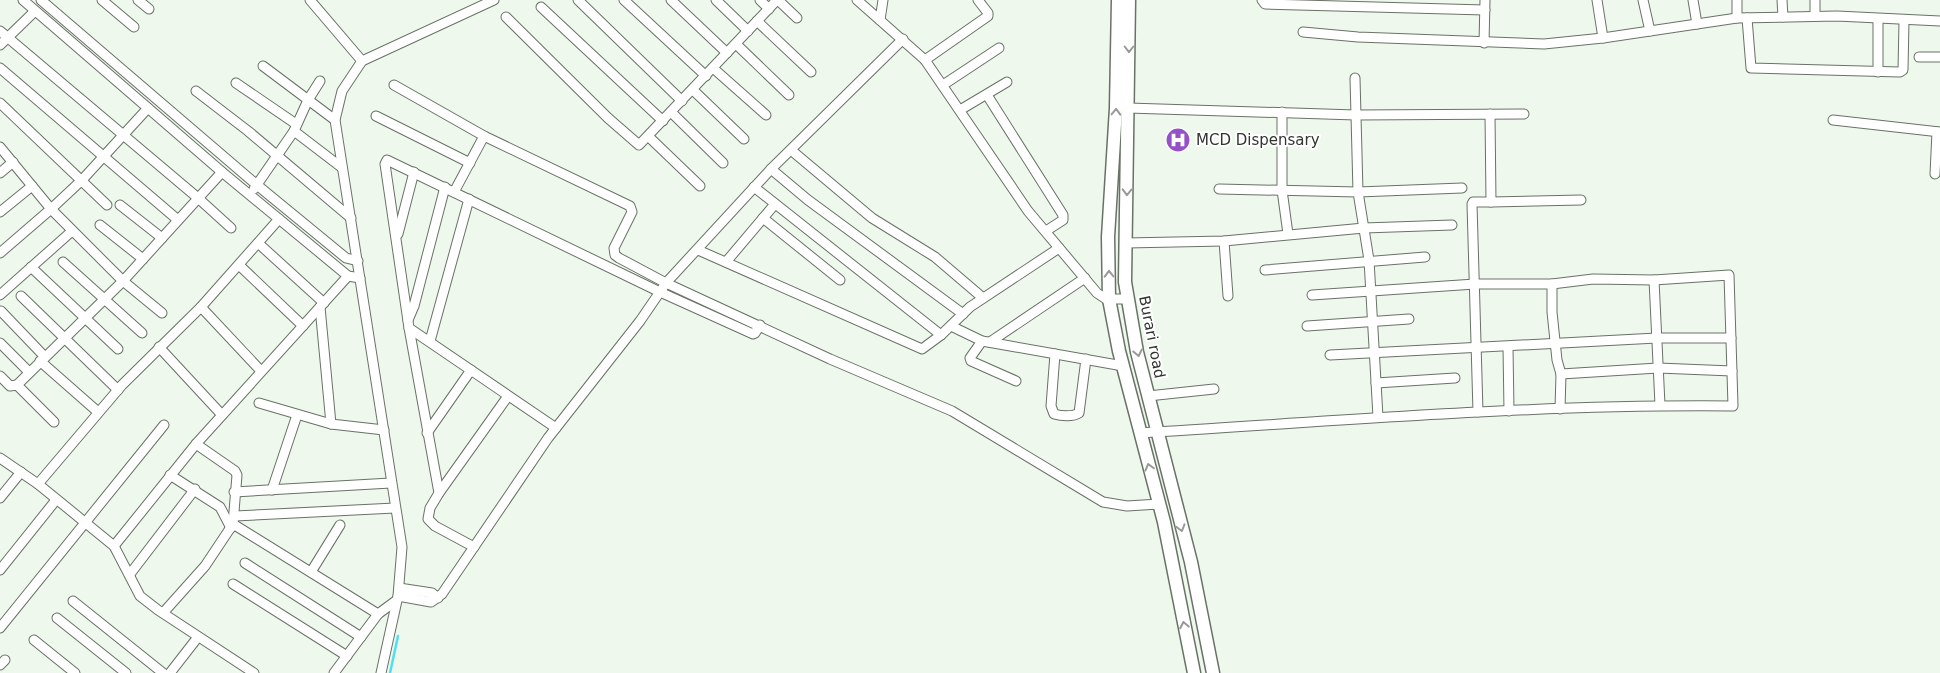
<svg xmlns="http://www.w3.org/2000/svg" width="1940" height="673" font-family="'DejaVu Sans',sans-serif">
  <rect width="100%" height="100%" fill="#eef8ec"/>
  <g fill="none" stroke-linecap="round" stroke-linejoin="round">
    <!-- stream -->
    <path stroke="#4fdff3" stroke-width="2.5" d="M390,673L398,636"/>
    <defs>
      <g id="street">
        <path d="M23,0L222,172L348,276L360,278"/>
        <path d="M41,0L257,185L346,258L358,261"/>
        <path d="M102,0L134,27"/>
        <path d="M138,0L149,9"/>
        <path d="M310,0L362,61"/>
        <path d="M578,0L682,101"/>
        <path d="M624,0L706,76"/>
        <path d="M671,0L727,53"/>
        <path d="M716,0L748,31"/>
        <path d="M760,0L769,9"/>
        <path d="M778,0L797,18"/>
        <path d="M857,0L925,60L1028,211L1097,293L1106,299H1128"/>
        <path d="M1262,0L1265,4L1485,10"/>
        <path d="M1597,0L1603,38"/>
        <path d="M1643,0L1650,31"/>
        <path d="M1693,0L1697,24"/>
        <path d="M1737,0V18"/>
        <path d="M1782,0L1783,17"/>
        <path d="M1815,0V16"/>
        <path d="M541,7L663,121"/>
        <path d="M506,17L608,118L639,145L777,0"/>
        <path d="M1747,18L1751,68L1900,72L1903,70L1904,21"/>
        <path d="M1878,19V72"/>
        <path d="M880,20L883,0"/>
        <path d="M757,21L811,72"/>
        <path d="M0,31L198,198L231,228"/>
        <path d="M1303,32L1358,37L1544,44L1603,38L1737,18L1837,16L1940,21"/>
        <path d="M1484,43L1485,0"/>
        <path d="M736,44L789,95"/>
        <path d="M0,45L35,11"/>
        <path d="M1919,57H1940"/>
        <path d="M925,60L988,16V13L978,0"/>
        <path d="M263,66L335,120"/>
        <path d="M0,68L178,220"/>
        <path d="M713,68L766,115"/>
        <path d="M1355,78L1358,192L1462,188"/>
        <path d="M236,83L296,124"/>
        <path d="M394,85L484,136L630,206L632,212L614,248L615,255L619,258L666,283L830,359L952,411L1103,502L1127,506L1159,504"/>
        <path d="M943,85L999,48"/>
        <path d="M693,90L744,139"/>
        <path d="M196,91L248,131L351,218"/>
        <path d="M987,95L1063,215V220L1046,231"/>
        <path d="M0,103L107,205"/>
        <path d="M1128,108L1356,115L1524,114"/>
        <path d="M960,110L1007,82"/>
        <path d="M671,112L723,163"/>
        <path d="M1282,112V190L1288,234"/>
        <path d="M1490,114L1491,202L1581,200"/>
        <path d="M376,116L470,163"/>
        <path d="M1833,120L1940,132"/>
        <path d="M294,131L341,167"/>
        <path d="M649,137L700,186"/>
        <path d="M0,147L51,209L82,180L148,108"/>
        <path d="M791,150L872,218L935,257L983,298"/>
        <path d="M771,169L808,200L963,314"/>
        <path d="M0,173L13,162"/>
        <path d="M1935,174L1937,132"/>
        <path d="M754,187L941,335"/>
        <path d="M254,189L294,131L308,100L320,81"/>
        <path d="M1219,189L1358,192L1369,260L1378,417"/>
        <path d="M454,192L484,136"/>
        <path d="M120,205L162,238"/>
        <path d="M0,212L32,186"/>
        <path d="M763,218L840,280"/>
        <path d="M100,225L143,259"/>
        <path d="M398,234L414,172"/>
        <path d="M1224,241L1228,296"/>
        <path d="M258,243L324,303"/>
        <path d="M1126,243L1224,241L1364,228L1452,225"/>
        <path d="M698,250L922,349L941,335L970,307L1059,248"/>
        <path d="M0,253L51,209L123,281L17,385L54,422"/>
        <path d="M63,262L142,333"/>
        <path d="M726,262L775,204"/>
        <path d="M239,265L303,326"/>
        <path d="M31,267L118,349"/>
        <path d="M1265,270L1425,257"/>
        <path d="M1654,280L1660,405"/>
        <path d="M1552,284V312L1557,360L1561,374L1560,409"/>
        <path d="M0,295L72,231"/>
        <path d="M21,296L118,390"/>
        <path d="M201,307L261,371"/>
        <path d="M320,307L331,424"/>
        <path d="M1,311L45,357"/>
        <path d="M162,313L123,281L222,172"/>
        <path d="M408,320L414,306L445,187"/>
        <path d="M951,326L982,341L1123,366"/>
        <path d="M1307,326L1409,319"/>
        <path d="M409,328L439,493L430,508L428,519L435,526L474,547"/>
        <path d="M430,341L469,199"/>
        <path d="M982,341L970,358L971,361L1016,381"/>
        <path d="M990,342L1085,278"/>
        <path d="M0,343L29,372"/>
        <path d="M159,347L222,415"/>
        <path d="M1508,347L1509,411"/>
        <path d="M1055,354L1051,406L1054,414C1061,416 1073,417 1079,413L1086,359"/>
        <path d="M1330,355L1657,338H1731"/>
        <path d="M40,361L98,412"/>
        <path d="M1561,374L1658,368L1732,371"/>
        <path d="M0,376L10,386L17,385"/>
        <path d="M1376,383L1455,378"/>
        <path d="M1148,396L1214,389"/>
        <path d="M259,403L331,424L384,430"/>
        <path d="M1478,412L1472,204L1473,202H1491"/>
        <path d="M556,428L409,328L385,164L387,160L660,292L753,334L755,333L760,325"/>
        <path d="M427,433L471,370"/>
        <path d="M1140,433C1338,421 1535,404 1733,406L1729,275L1654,280L1593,279L1552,284H1475L1312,295"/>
        <path d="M0,458L38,484L114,546L140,596L158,610L254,673"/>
        <path d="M170,475L220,507L231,528"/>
        <path d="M38,484L122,385L201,307L279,219"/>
        <path d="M272,490L297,415"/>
        <path d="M234,492L391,483"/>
        <path d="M439,493L508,396"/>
        <path d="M0,498L21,472"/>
        <path d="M235,516L395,508"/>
        <path d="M233,524L378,614"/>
        <path d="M114,546L196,444L348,276"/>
        <path d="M245,563L361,637"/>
        <path d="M0,570L56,500"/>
        <path d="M311,572L340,525"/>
        <path d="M130,574L195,489"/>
        <path d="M233,584L347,656"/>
        <path d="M399,588L432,593L438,598"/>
        <path d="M398,596L431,602L442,594L548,438L640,321L666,283L771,169L903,39"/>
        <path d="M73,601L163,673"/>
        <path d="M163,613L205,566L233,524L237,475L235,471L196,444"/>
        <path d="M57,618L126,673"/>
        <path d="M0,628L164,425"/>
        <path d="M34,640L75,673"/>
        <path d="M0,665L5,660"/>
        <path d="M170,673L198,637"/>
        <path d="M334,673L378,614L397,600"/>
        <path d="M381,673L398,596L402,547L335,120L342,91L362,61L494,0"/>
      </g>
      <g id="secondary">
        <path d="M1118,0L1116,108L1108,237L1109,299L1119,351L1164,522L1194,673"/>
        <path d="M1129,0L1125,282L1137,352L1191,562L1213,673"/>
      </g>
    </defs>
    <!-- street casing -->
    <use href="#street" stroke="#697267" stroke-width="11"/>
    <!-- secondary casing -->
    <use href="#secondary" stroke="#697267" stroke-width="15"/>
    <!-- street -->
    <use href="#street" stroke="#fff" stroke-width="9"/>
    <!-- secondary -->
    <use href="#secondary" stroke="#fff" stroke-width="12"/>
  </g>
  <!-- one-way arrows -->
  <defs><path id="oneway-chevron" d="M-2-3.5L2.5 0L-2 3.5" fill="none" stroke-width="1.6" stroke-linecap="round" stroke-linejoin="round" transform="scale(1.25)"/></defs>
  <g stroke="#989a98">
    <use href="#oneway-chevron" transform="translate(1129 49) rotate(90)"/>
    <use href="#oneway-chevron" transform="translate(1116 112) rotate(-88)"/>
    <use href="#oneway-chevron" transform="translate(1127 192) rotate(91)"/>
    <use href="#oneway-chevron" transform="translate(1109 274) rotate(-91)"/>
    <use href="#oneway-chevron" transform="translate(1138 353) rotate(78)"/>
    <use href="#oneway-chevron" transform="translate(1149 467) rotate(-105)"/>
    <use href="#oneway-chevron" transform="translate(1181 528) rotate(74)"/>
    <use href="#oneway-chevron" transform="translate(1184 625) rotate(-101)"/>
  </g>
  <!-- icons -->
  <defs>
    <symbol id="hospital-disc" viewBox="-11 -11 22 22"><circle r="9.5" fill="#9552c7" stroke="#fff"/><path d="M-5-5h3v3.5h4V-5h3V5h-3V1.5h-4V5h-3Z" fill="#fff"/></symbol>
  </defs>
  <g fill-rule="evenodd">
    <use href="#hospital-disc" x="1164" y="126" width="28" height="28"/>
  </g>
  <g text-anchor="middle" stroke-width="4" stroke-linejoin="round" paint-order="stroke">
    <!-- poi labels -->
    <g font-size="15" fill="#313530" stroke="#fff" text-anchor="start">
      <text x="1196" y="145">MCD Dispensary</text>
    </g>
    <!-- street labels -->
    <g font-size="15" fill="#313530" stroke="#fff">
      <text transform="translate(1152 337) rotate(79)" y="5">Burari road</text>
    </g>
  </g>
</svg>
